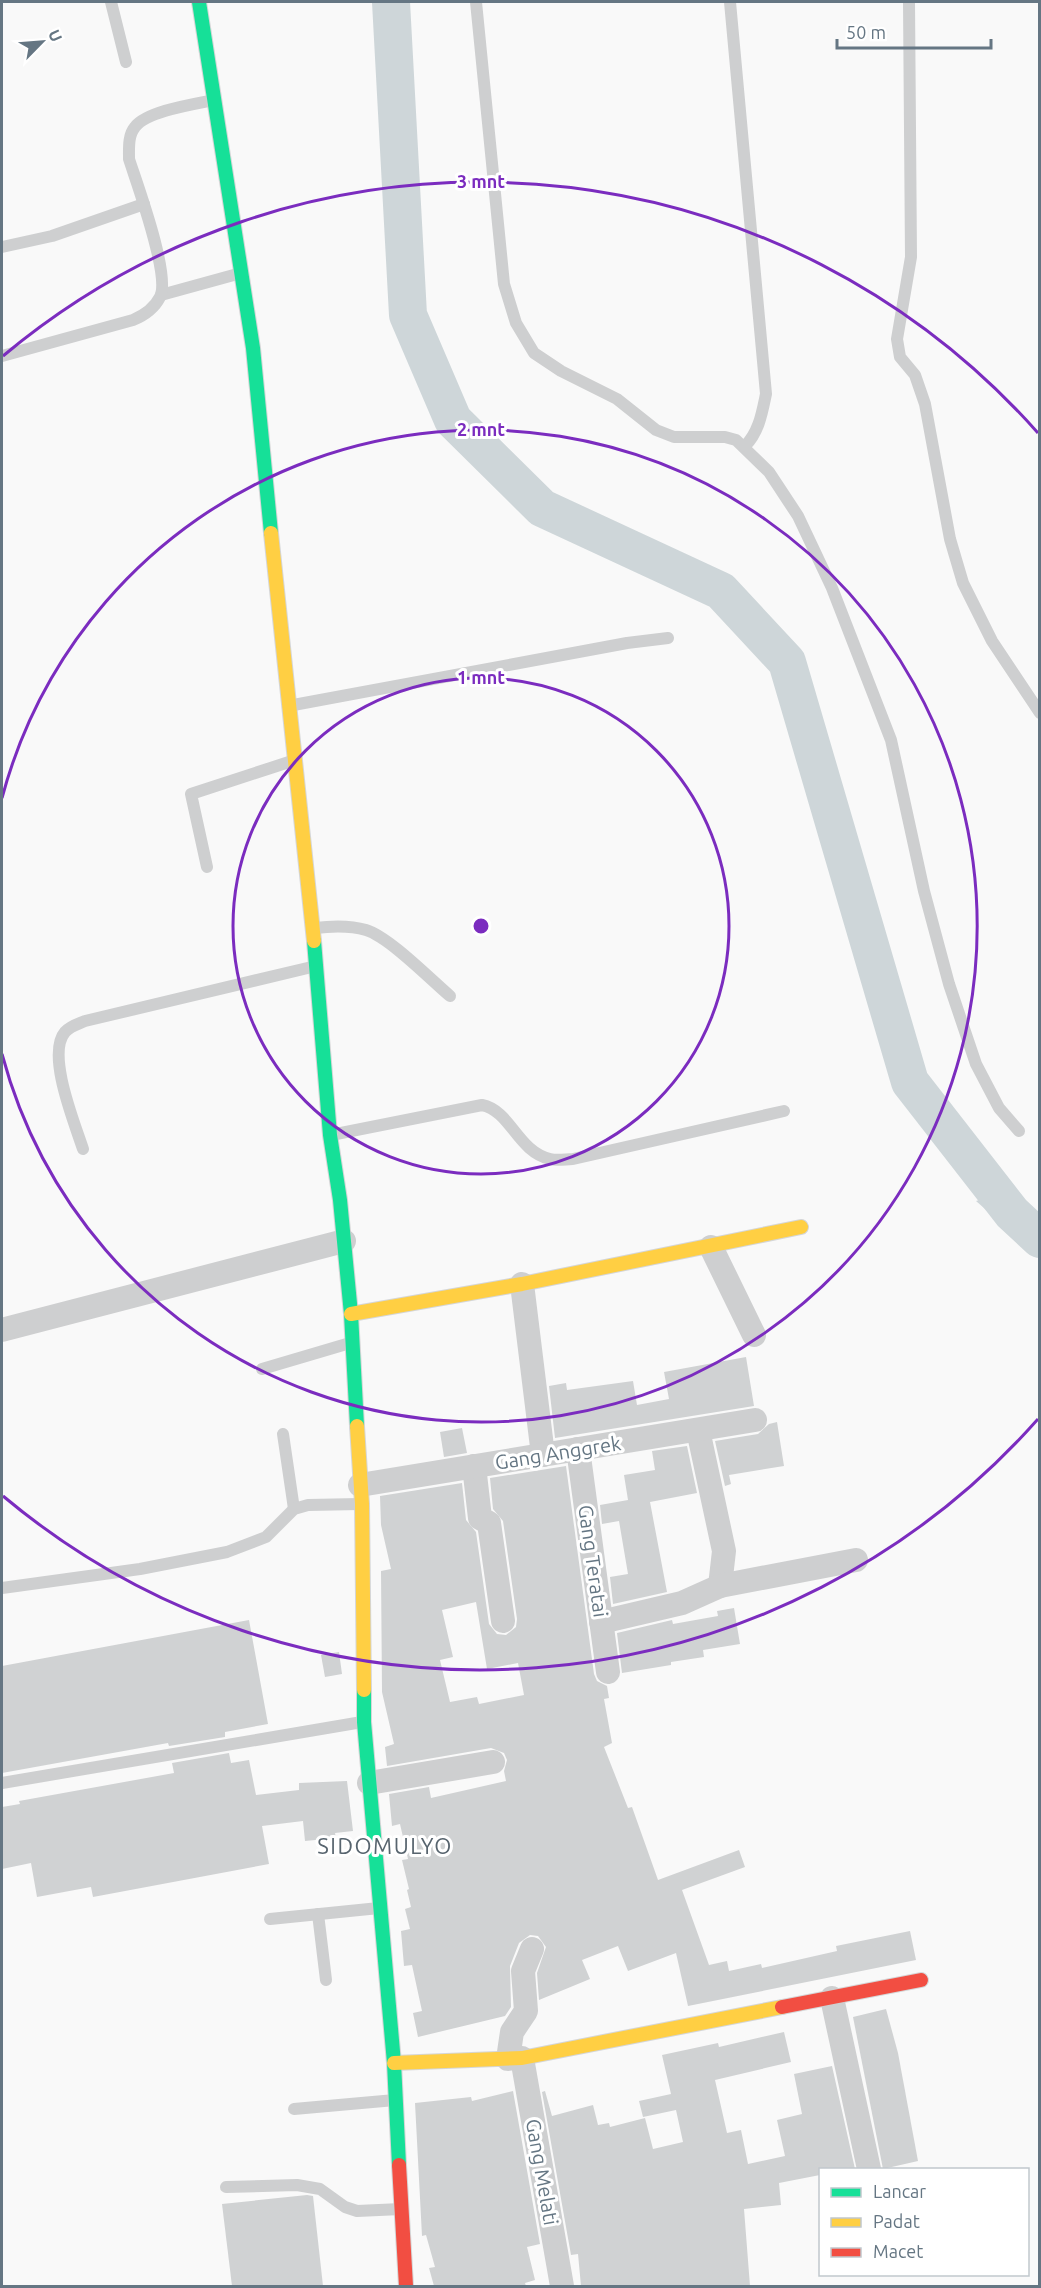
<svg xmlns="http://www.w3.org/2000/svg" width="1041" height="2288" font-family="Ubuntu,sans-serif">
  <rect width="100%" height="100%" fill="#f9f9f9"/>
  <!-- water -->
  <path fill="#ced6d9" d="M1002,1193L1039,1221V1256L976,1201Z"/>
  <g fill="none" stroke-linecap="round" stroke-linejoin="round">
    <!-- river -->
    <path stroke="#ced6d9" stroke-width="38" d="M391,2L408,315L453,420L542,508L721,591L787,662L910,1082L1012,1213L1040,1239"/>
  </g>
  <!-- building -->
  <g fill="#d0d2d3" fill-rule="evenodd">
    <path d="M746,1357L754,1406L555,1438L549,1386L566,1383L567,1390L633,1381L637,1405L669,1399L664,1372Z"/>
    <path d="M777,1422L784,1466L729,1475L731,1484L725,1486L715,1441L758,1434L769,1424Z"/>
    <path d="M462,1428L467,1453L444,1457L440,1432Z"/>
    <path d="M687,1446L697,1493L650,1502L667,1592L613,1604L610,1577L628,1574L619,1521L602,1524L600,1505L628,1500L624,1475L655,1470L652,1451Z"/>
    <path d="M566,1466L594,1674L597,1681L607,1686L609,1698L604,1699L612,1743L604,1747L628,1808L632,1807L658,1880L739,1850L745,1867L682,1890L709,1965L727,1961L729,1971L761,1964L762,1968L837,1951L836,1946L910,1931L916,1960L688,2006L676,1953L628,1971L618,1946L582,1960L590,1979L539,2000L537,1973L546,1947L538,1936L530,1935L519,1943L510,1966L511,2007L505,2016L418,2037L413,2013L422,2011L412,1965L404,1966L401,1931L410,1929L405,1909L411,1907L407,1890L409,1889L402,1860L408,1859L400,1824L392,1826L389,1794L429,1787L431,1798L506,1781L504,1771L507,1760L504,1753L491,1748L387,1766L385,1747L394,1744L382,1692L381,1571L391,1569L381,1525L380,1496L462,1483L466,1520L476,1532L489,1624L497,1634L506,1635L516,1627L517,1619L503,1521L493,1509L490,1478ZM476,1602L487,1669L518,1663L524,1695L479,1704L477,1697L450,1702L440,1660L453,1657L442,1610Z"/>
    <path d="M734,1608L740,1644L703,1650L704,1657L671,1662V1665L622,1673L617,1633L672,1620L673,1624L718,1616L717,1611Z"/>
    <path d="M249,1620L268,1724L225,1732V1737L169,1746L168,1743L2,1773V1666Z"/>
    <path d="M339,1652L342,1674L325,1677L321,1655Z"/>
    <path d="M229,1753L231,1763L249,1760L256,1795L299,1790V1783L347,1781L353,1831L335,1833L336,1838L305,1841L303,1821L262,1826L269,1864L93,1897L91,1887L37,1897L31,1863L2,1869V1807L20,1804L19,1801L174,1773L172,1763Z"/>
    <path d="M886,2009L898,2053L918,2161L883,2169L853,2017Z"/>
    <path d="M784,2032L791,2062L715,2080L727,2133L741,2130L748,2164L785,2156L777,2120L802,2114L794,2074L832,2066L855,2169H820V2175L779,2183L781,2205L744,2209L750,2286H581L578,2254L571,2255L542,2092L545,2091L552,2116L593,2105L598,2125L609,2123L610,2127L645,2118L653,2149L683,2142L676,2110L643,2117L639,2101L671,2094L662,2055L718,2043L719,2047Z"/>
    <path d="M513,2091L540,2244L527,2247L535,2280L525,2283L526,2286H434L429,2268L435,2267L426,2235L422,2236L415,2103L471,2097L472,2101Z"/>
    <path d="M307,2195L313,2196L323,2286H232L222,2204Z"/>
  </g>
  <g fill="none" stroke-linecap="round" stroke-linejoin="round">
    <defs>
      <g id="fast">
        <path d="M199,2L253,348L271,533"/>
        <path d="M314,941L330,1135L340,1200L351,1314L357,1426"/>
        <path d="M364,1690V1722L394,2063L399,2165"/>
      </g>
      <g id="slow">
        <path d="M271,533L314,941"/>
        <path d="M351,1314L522,1284L801,1227"/>
        <path d="M357,1426L362,1504L364,1690"/>
        <path d="M394,2063L522,2058L782,2007"/>
      </g>
      <g id="jam">
        <path d="M782,2007L921,1980"/>
        <path d="M399,2165L406,2286"/>
      </g>
    </defs>
    <!-- fast casing -->
    <use href="#fast" stroke="#d5d6d7" stroke-width="16"/>
    <!-- slow casing -->
    <use href="#slow" stroke="#d5d6d7" stroke-width="16"/>
    <!-- jam casing -->
    <use href="#jam" stroke="#d5d6d7" stroke-width="16"/>
    <!-- lane -->
    <g stroke="#cecfd0" stroke-width="12">
      <path d="M111,2L126,62"/>
      <path d="M476,2L504,284L516,323L534,353L561,371L617,399L656,430L674,437H725L736,440L769,472L798,516L832,588L891,740L924,891L949,984L976,1064L999,1108L1019,1131"/>
      <path d="M730,2L766,394C762,413 759,432 745,446"/>
      <path d="M909,2L911,257L897,339L900,357L915,375L925,404L950,539L963,583L992,641L1040,713"/>
      <path d="M2,247L52,236L144,204"/>
      <path d="M161,295L241,273"/>
      <path d="M2,356L133,320C145,315 154,309 160,297C171,276 137,184 129,159C129,148 128,135 135,127C147,111 195,104 214,100"/>
      <path d="M288,706L627,643L668,638"/>
      <path d="M207,867L191,794L292,761"/>
      <path d="M315,928C331,926 349,925 366,930C389,937 430,979 450,996"/>
      <path d="M331,1135L482,1105C511,1111 517,1151 550,1159C557,1161 566,1159 573,1159L784,1111"/>
      <path d="M83,1149C75,1124 46,1054 65,1032C70,1026 78,1024 85,1021L316,966"/>
      <path d="M262,1369L350,1343"/>
      <path d="M283,1434L294,1509"/>
      <path d="M2,1588L140,1569L227,1552L266,1537L294,1509L308,1505L360,1504"/>
      <path d="M2,1783L362,1722"/>
      <path d="M318,1914L326,1980"/>
      <path d="M270,1919L379,1908"/>
      <path d="M294,2109L395,2100"/>
      <path d="M226,2187L297,2185L320,2189L345,2207L357,2211L401,2209"/>
    </g>
    <!-- street -->
    <g stroke="#cecfd0" stroke-width="24">
      <path d="M711,1247L754,1335"/>
      <path d="M522,1284L543,1455"/>
      <path d="M2,1330L344,1241"/>
      <path d="M698,1430L724,1551L720,1586"/>
      <path d="M578,1449L608,1672"/>
      <path d="M474,1466L480,1518L489,1523L503,1621"/>
      <path d="M360,1485L755,1420"/>
      <path d="M601,1622L682,1603L720,1586L856,1560"/>
      <path d="M369,1783L493,1762"/>
      <path d="M832,1998L869,2169"/>
      <path d="M522,2058L562,2286"/>
      <path d="M508,2059L512,2032L526,2011L523,1971L532,1949"/>
    </g>
    <!-- fast -->
    <use href="#fast" stroke="#16e098" stroke-width="14"/>
    <!-- slow -->
    <use href="#slow" stroke="#ffcf43" stroke-width="14"/>
    <!-- jam -->
    <use href="#jam" stroke="#f24e42" stroke-width="14"/>
  </g>
  <!-- distance rings -->
  <g fill="none" stroke="#7b2cbf" stroke-width="3">
    <circle cx="481" cy="926" r="248"/>
    <path d="M2 798A496 496 0 1 1 2 1054"/>
    <path d="M1038 1419A744 744 0 0 1 3 1496M3 356A744 744 0 0 1 1038 433"/>
  </g>
  <g text-anchor="middle" stroke-width="6" stroke-linejoin="round" paint-order="stroke">
    <!-- street labels -->
    <g font-size="20" fill="#657683" stroke="#fff">
      <text transform="translate(558 1453) rotate(-9)" y="7">Gang Anggrek</text>
      <text transform="translate(593 1561) rotate(82)" y="7">Gang Teratai</text>
      <text transform="translate(542 2172) rotate(80)" y="7">Gang Melati</text>
    </g>
    <!-- quarter labels -->
    <g font-size="22" letter-spacing="1.5" fill="#57646e" stroke="#fff">
      <text x="385" y="1854">SIDOMULYO</text>
    </g>
  </g>
  <circle cx="481" cy="926" r="9" fill="#7b2cbf" stroke="#fff" stroke-width="3"/>
  <g font-size="18" text-anchor="middle" font-weight="bold" fill="#7b2cbf" stroke="#fff" stroke-width="6" stroke-linejoin="round" paint-order="stroke">
    <text x="481" y="188">3 mnt</text>
    <text x="481" y="436">2 mnt</text>
    <text x="481" y="684">1 mnt</text>
  </g>
  <!-- border -->
  <rect width="1041" height="2288" fill="none" stroke="#657683" stroke-width="6"/>
  <!-- legend -->
  <rect x="819" y="2168" width="210" height="108" fill="#ffffff" stroke="#c1c8cd" stroke-width="1.5"/>
  <rect x="831" y="2188" width="30" height="9" fill="#16e098" stroke="#c1c8cd" stroke-width="1.5"/>
  <text x="873" y="2198" font-size="18" fill="#657683">Lancar</text>
  <rect x="831" y="2218" width="30" height="9" fill="#ffcf43" stroke="#c1c8cd" stroke-width="1.5"/>
  <text x="873" y="2228" font-size="18" fill="#657683">Padat</text>
  <rect x="831" y="2248" width="30" height="9" fill="#f24e42" stroke="#c1c8cd" stroke-width="1.5"/>
  <text x="873" y="2258" font-size="18" fill="#657683">Macet</text>
  <!-- north arrow -->
  <g transform="translate(42 42) rotate(65)" stroke="#ffffff" stroke-width="4.5" paint-order="stroke">
  <path d="M0-4.5L10 22L0 15L-10 22Z" fill="#657683"/>
  <text y="-9" font-size="16" font-weight="bold" text-anchor="middle" fill="#657683">U</text>
  </g>
  <!-- scale -->
  <path d="M837 39v9h154v-9" fill="none" stroke="#657683" stroke-width="3"/>
  <text x="846" y="39" font-size="18" fill="#657683" stroke="#ffffff" stroke-width="4.5" paint-order="stroke">50 m</text>
</svg>
